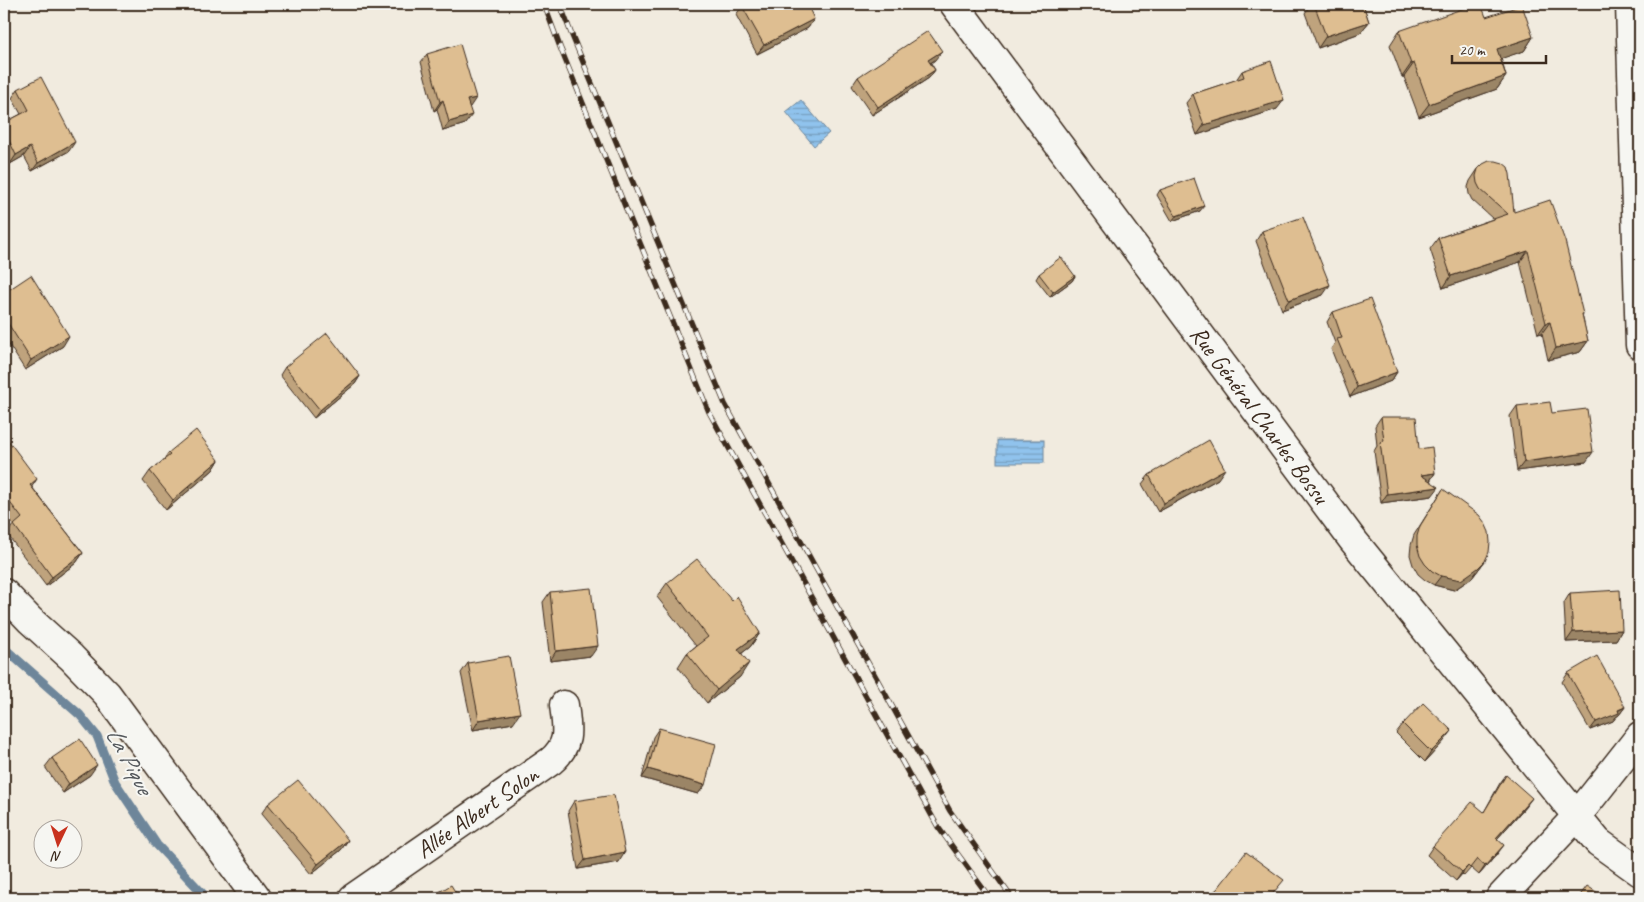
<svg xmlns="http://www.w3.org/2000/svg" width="1644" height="902" font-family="Caveat,sans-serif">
  <defs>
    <pattern id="water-rules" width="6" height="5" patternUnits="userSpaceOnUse" patternTransform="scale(1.25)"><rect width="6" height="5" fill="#90c3ed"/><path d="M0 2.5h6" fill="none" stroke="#779fbf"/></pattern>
  </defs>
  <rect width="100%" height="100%" fill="#f1ebdf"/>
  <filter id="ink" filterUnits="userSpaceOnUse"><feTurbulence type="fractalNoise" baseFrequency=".02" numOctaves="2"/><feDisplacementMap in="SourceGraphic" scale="10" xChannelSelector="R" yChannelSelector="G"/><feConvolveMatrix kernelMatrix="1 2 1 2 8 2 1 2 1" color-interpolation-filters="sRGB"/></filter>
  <g filter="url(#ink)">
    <!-- water -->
    <g fill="url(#water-rules)" stroke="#6e869a">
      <path d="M801,100L829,133L814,146L786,112Z"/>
      <rect x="997" y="440" width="47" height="23"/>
    </g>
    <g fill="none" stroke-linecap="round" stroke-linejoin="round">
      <!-- stream -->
      <path stroke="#6e869a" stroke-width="9" d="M4,648L80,715L97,736L115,782L157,845L207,898"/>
      <defs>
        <g id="street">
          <path id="s1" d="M954,4L1352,539L1598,842L1640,872"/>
          <path d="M1630,4L1640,345"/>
          <path id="s2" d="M353,898L551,761C571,744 567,729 564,705"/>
          <path d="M1500,898L1577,816L1640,736"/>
        </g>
        <path id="secondary" d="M4,593L30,620L71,657L107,694L257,898"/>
      </defs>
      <!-- street casing -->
      <use href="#street" stroke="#3b2a1e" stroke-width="31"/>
      <!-- secondary casing -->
      <use href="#secondary" stroke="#3b2a1e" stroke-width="31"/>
      <!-- street -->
      <use href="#street" stroke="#f6f6f2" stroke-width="28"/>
      <!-- secondary -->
      <use href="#secondary" stroke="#f6f6f2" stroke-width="28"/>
      <defs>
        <g id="rail">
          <path d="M544,4L560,47L709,412L938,827L990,898"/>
          <path d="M560,4L571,33L725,404L950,811L1012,898"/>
        </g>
      </defs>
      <!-- rail casing -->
      <use href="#rail" stroke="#3b2a1e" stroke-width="5.5"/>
      <!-- rail -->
      <use href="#rail" stroke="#f6f6f2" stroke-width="4" stroke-dasharray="11" stroke-linecap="butt"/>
    </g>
    <!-- wall -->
    <g fill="#bfa37d" stroke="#3b2a1e">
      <path d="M1311,4H1363L1369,22L1360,33L1318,48L1305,13Z"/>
      <path d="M742,6L814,19L808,28L757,54L736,15Z"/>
      <path d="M1486,17L1533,37L1524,51L1501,58L1506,76L1497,89L1419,117L1404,77H1402L1390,45L1399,31Z"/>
      <path d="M427,54L469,107L465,124L443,131L437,109L434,111L421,62Z"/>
      <path d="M935,60L931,63L935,70L929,78L872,115L852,86L858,77Z"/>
      <path d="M1242,71L1277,109L1197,135L1186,103L1193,94L1236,80Z"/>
      <path d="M18,89L69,151L32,171L24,156L10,164L4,151V123L21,114L12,98Z"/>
      <path d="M1478,169L1514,212L1583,314L1582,316L1588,341L1580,352L1548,360L1542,333L1538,334L1520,262L1443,288L1430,249L1438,238L1493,219L1472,200L1469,194L1468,187L1470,181Z"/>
      <path d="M1160,190L1200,211L1172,221L1157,195Z"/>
      <path d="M1262,231L1323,295L1282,310L1256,241Z"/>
      <path d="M1039,274L1075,276L1072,281L1050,297L1036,279Z"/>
      <path d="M4,293L63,346L25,370L4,337Z"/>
      <path d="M1333,312L1397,372L1391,381L1350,397L1331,349L1335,343L1327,322Z"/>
      <path d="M285,367L360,376L355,384L314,418L280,375Z"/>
      <path d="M1517,406L1552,413L1586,462L1517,471L1510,416Z"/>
      <path d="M1381,417L1419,449L1435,473L1430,481L1432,496L1381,503L1374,451L1377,446L1375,426Z"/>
      <path d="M4,443L32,487L83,553L76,563L46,586L7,534L13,525L4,513Z"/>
      <path d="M168,453L219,460L213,470L166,510L143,481L150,471L163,461Z"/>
      <path d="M1149,475L1218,479L1158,512L1142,484Z"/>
      <path d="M1443,489L1485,561L1472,578L1454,590L1434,585L1425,580L1418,574L1413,565L1410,555L1411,545L1414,535Z"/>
      <path d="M667,583L732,601L760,633L750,647L742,653L740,677L707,703L678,667L687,653L696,646L657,597Z"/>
      <path d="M550,592L591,656L550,661L543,602Z"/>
      <path d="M1570,593L1622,630L1616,640L1566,642L1564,603Z"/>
      <path d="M468,663L513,723L473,730L461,673Z"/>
      <path d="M1568,673L1625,707L1619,715L1616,717L1613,721L1590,730L1562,682Z"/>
      <path d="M1403,724L1445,740L1425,762L1396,733Z"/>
      <path d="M659,728L705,785L698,794L642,778L653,737Z"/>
      <path d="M52,758L90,775L63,793L45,767Z"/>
      <path d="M1506,775L1526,806L1497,839L1498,853L1479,875L1471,868L1464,876L1462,874L1456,881L1427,855L1433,846L1484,812L1500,783Z"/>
      <path d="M574,801L619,862L578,869L568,811Z"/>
      <path d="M268,804L348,840L341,850L311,874L261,814Z"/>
    </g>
    <!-- shaded-wall -->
    <g fill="#9b8566" stroke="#3b2a1e">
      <path d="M814,19L808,28L757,54L764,45Z"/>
      <path d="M1369,22L1360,33L1318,48L1326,36Z"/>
      <path d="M1533,37L1524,51L1488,63L1497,49Z"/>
      <path d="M942,51L935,60L922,68L928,60Z"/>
      <path d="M1414,63L1404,77H1402L1411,64Z"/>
      <path d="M935,70L929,78L872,115L878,107Z"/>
      <path d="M1506,76L1497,89L1419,117L1429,104Z"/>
      <path d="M476,98L470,107L461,109L467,100Z"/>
      <path d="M443,100L437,109L434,111L440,102Z"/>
      <path d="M1284,100L1277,109L1197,135L1204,125Z"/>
      <path d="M472,115L465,124L443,131L449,122Z"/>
      <path d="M75,142L69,151L32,171L38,163Z"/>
      <path d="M30,147L24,156L10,164L16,155Z"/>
      <path d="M1204,206L1200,211L1172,221L1176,216Z"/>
      <path d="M1528,251L1520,262L1443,288L1451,276Z"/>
      <path d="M1075,276L1072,281L1050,297L1053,292Z"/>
      <path d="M1330,285L1323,295L1282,310L1289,300Z"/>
      <path d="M1550,322L1542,333L1538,334L1546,323Z"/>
      <path d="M69,336L63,346L25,370L31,360Z"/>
      <path d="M1588,341L1580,352L1548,360L1556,348Z"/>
      <path d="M1397,372L1391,381L1350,397L1357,387Z"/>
      <path d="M360,376L355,384L314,418L320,410Z"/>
      <path d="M1593,452L1586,462L1517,471L1524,462Z"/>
      <path d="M219,460L213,470L166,510L173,500Z"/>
      <path d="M1225,469L1218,479L1158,512L1164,503Z"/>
      <path d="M1435,473L1429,482L1421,475Z"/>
      <path d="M37,479L31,488L30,485Z"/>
      <path d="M1439,487L1432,496L1381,503L1387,494Z"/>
      <path d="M83,553L76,563L46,586L52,577Z"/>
      <path d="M1485,561L1472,578L1454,590L1434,585L1441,576Z"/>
      <path d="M1622,630L1616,640L1566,642L1573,632Z"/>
      <path d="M760,633L750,647L729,663L738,649Z"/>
      <path d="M598,646L591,656L550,661L556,651Z"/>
      <path d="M749,663L740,677L707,703L717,690Z"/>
      <path d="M1625,707L1619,715L1616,717L1613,721L1590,730L1596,722Z"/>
      <path d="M520,713L513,723L473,730L479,720Z"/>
      <path d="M1452,731L1445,740L1425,762L1431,752Z"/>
      <path d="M97,765L90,775L63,793L69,784Z"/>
      <path d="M648,769L705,785L698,794L642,778Z"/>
      <path d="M1532,798L1526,806L1490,847L1496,838Z"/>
      <path d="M348,840L341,850L311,874L318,864Z"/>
      <path d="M1504,845L1498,853L1479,875L1485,866Z"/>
      <path d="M625,852L619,862L578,869L585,860Z"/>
      <path d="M1468,866L1462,874L1456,881L1462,872Z"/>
    </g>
    <!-- building -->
    <g fill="#debe91" stroke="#3b2a1e">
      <path d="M746,4H807L814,19L764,45L742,6Z"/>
      <path d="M1314,4H1363L1369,22L1326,36Z"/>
      <path d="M1476,4H1481L1486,17L1522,5L1533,37L1497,49L1506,76L1429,104L1414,63L1411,64L1399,31Z"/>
      <path d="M928,31L942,51L928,60L935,70L878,107L858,77Z"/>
      <path d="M460,44L476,98L467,100L472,115L449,122L443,100L440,102L427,54Z"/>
      <path d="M1271,61L1284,100L1204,125L1193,94L1244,77L1242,71Z"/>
      <path d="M41,77L75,142L38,163L30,147L16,155L4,130V123L29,110L18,89Z"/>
      <path d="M1489,161H1496L1503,163L1508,167L1510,174L1514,212L1550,200L1565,241L1583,314H1582L1588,341L1556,348L1550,322L1546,323L1528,251L1451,276L1438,238L1508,214L1480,189L1477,183L1476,176L1478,169L1483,164Z"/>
      <path d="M1194,178L1204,206L1176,216L1160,190Z"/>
      <path d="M1303,217L1330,285L1289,300L1262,231Z"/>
      <path d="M1061,257L1075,276L1053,292L1039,274Z"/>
      <path d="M31,275L69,336L31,360L4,317V293Z"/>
      <path d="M1370,299L1397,372L1357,387L1337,339L1342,338L1333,312Z"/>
      <path d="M327,333L360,376L320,410L285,367Z"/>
      <path d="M1550,402L1552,413L1587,409L1593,452L1524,462L1517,406Z"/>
      <path d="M1381,417H1416L1419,449L1432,447L1435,473L1421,475L1439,487L1387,494L1380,442L1384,441Z"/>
      <path d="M196,430L219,460L173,500L150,471L170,455L168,453Z"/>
      <path d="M8,440L37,479L30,485L83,553L52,577L14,525L22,518L4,495V443Z"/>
      <path d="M1209,440L1225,469L1164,503L1149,475Z"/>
      <path d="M1443,489L1479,515L1485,523L1489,532L1490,542L1489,552L1485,561L1478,568L1461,580L1441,576L1432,571L1425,564L1420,556L1417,545V536L1420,526Z"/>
      <path d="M697,559L732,601L737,596L760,633L738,649L749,663L717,690L687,653L708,637L667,583Z"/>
      <path d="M591,588L598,646L556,651L550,592Z"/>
      <path d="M1620,590L1622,630L1573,632L1570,593Z"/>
      <path d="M509,656L520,713L479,720L468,663Z"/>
      <path d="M1597,656L1625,707L1618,710L1619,713L1596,722L1568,673Z"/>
      <path d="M1423,703L1452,731L1431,752L1403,724Z"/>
      <path d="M659,728L716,744L705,785L648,769Z"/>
      <path d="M80,739L97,765L69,784L52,758Z"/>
      <path d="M1506,775L1532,798L1496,838L1504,845L1485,866L1477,859L1470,868L1468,866L1462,872L1433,846L1472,802L1484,812Z"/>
      <path d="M298,780L348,840L318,864L268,804Z"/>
      <path d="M614,795L625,852L585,860L574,801Z"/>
      <path d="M1246,852L1284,880L1269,898H1207L1218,888Z"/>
      <path d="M451,885L459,898H429Z"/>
      <path d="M1587,886L1606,898H1578Z"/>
    </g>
  </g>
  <g text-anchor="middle" stroke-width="4" stroke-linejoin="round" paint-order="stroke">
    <!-- street labels -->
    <g font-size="24" fill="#3b2a1e" stroke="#f6f6f2">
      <text dy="8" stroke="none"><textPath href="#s1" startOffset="512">Rue Général Charles Bossu</textPath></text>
      <text dy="8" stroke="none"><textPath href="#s2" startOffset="151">Allée Albert Solon</textPath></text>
    </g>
    <!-- water labels -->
    <g font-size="25" font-style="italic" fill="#54585c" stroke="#f6f6f2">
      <text transform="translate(130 760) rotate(62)" y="9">La Pique</text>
    </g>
  </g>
  <!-- margin -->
  <rect width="1644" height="902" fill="none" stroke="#f6f6f2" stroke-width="20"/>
  <rect x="10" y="10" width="1624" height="882" fill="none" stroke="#3b2a1e" stroke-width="2" filter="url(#ink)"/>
  <!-- north arrow -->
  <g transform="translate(58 844) rotate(184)"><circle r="24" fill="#f6f6f2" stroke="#aba49d"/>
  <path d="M0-4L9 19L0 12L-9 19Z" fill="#c8321e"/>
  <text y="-8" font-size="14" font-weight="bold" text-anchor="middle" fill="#3b2a1e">N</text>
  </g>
  <!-- scale -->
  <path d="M1452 55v8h94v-8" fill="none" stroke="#3b2a1e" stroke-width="2.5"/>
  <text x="1459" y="55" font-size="15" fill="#3b2a1e" stroke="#f6f6f2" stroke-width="4" paint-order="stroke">20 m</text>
</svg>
